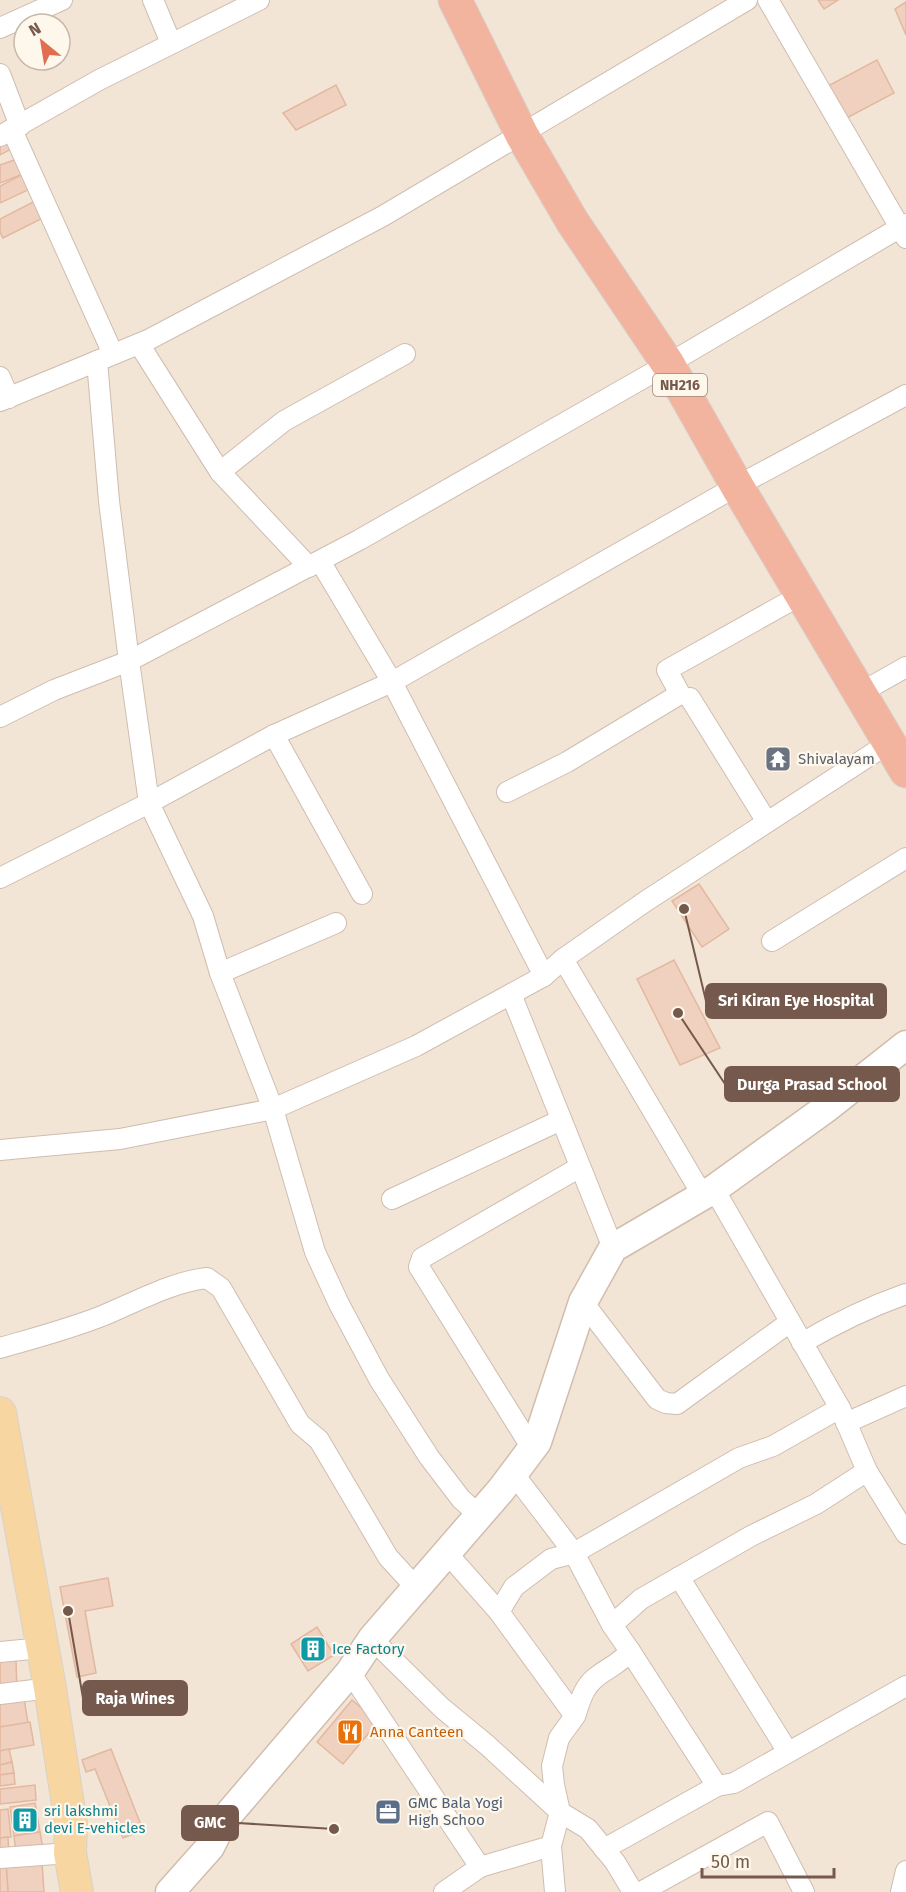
<svg xmlns="http://www.w3.org/2000/svg" width="906" height="1892" font-family="'Fira Sans',sans-serif">
  <rect width="100%" height="100%" fill="#fcf3e6"/>
  <!-- residential -->
  <path fill="#f3e5d5" fill-rule="evenodd" d="M0,0H906V1892H0ZM24,24H60V60H24Z"/>
  <!-- building -->
  <g fill="#f0d1bf" stroke="#e2b8a0" stroke-width="1.5">
    <path d="M818,0H838L824,9Z"/>
    <path d="M906,2V35L895,9Z"/>
    <path d="M877,60L894,93L843,120L826,87Z"/>
    <path d="M336,85L346,105L296,130L283,113Z"/>
    <path d="M5,135L13,148L0,155V138Z"/>
    <path d="M17,159L23,174L0,183V165Z"/>
    <path d="M23,174L30,189L0,203V186Z"/>
    <path d="M35,201L43,218L3,238L0,232V219Z"/>
    <path d="M699,884L729,929L702,947L672,901Z"/>
    <path d="M674,960L720,1048L680,1065L637,979Z"/>
    <path d="M108,1578L113,1606L85,1611L96,1673L77,1677L60,1587Z"/>
    <path d="M317,1627L334,1655L308,1671L291,1644Z"/>
    <path d="M16,1660L17,1691L0,1693V1662Z"/>
    <path d="M23,1692L28,1723L0,1727V1696Z"/>
    <path d="M352,1700L378,1722L343,1764L317,1742Z"/>
    <path d="M30,1722L34,1745L0,1751V1727Z"/>
    <path d="M9,1749L12,1762L0,1765V1751Z"/>
    <path d="M111,1749L143,1830L123,1838L95,1769L86,1772L82,1760Z"/>
    <path d="M12,1762L14,1773L0,1775V1765Z"/>
    <path d="M14,1773L15,1784L0,1786V1775Z"/>
    <path d="M35,1785L36,1800L0,1804V1789Z"/>
    <path d="M35,1803L40,1832L14,1836L10,1807Z"/>
    <path d="M8,1809L11,1837L0,1838V1810Z"/>
    <path d="M40,1832L43,1849L16,1853L14,1836Z"/>
    <path d="M8,1837L9,1853L0,1854V1838Z"/>
    <path d="M42,1862L44,1892H8L6,1864Z"/>
    <path d="M6,1864L8,1892H0V1865Z"/>
  </g>
  <g fill="none" stroke-linecap="round" stroke-linejoin="round">
    <defs>
      <g id="street">
        <path d="M153,0L171,43"/>
        <path d="M768,0L906,238"/>
        <path d="M0,28L62,0"/>
        <path d="M0,74L20,126"/>
        <path d="M12,130L113,354"/>
        <path d="M0,136L99,80L259,0"/>
        <path d="M139,344L220,472L309,567"/>
        <path d="M97,361L109,501L129,661L149,803L203,916L220,973L273,1109L315,1252L339,1304L379,1379L429,1457L461,1499L479,1515"/>
        <path d="M0,377L9,398"/>
        <path d="M0,401L148,340L383,216L747,0"/>
        <path d="M220,472L284,421L405,354"/>
        <path d="M320,561L392,682L544,976"/>
        <path d="M860,693L906,667"/>
        <path d="M690,698L767,822"/>
        <path d="M0,717L54,690L129,661L359,540L668,364L906,224"/>
        <path d="M274,735L362,894"/>
        <path d="M507,792L567,762L680,694L667,670L801,595"/>
        <path d="M0,878L149,803L274,735L392,682L737,486L906,395"/>
        <path d="M772,941L906,858"/>
        <path d="M563,959L703,1196"/>
        <path d="M220,973L336,923"/>
        <path d="M511,994L613,1248"/>
        <path d="M0,1150L120,1139L273,1109L416,1046L544,976L563,959L646,901L889,743"/>
        <path d="M392,1199L561,1120"/>
        <path d="M583,1302L657,1399L666,1403L677,1404L790,1322"/>
        <path d="M802,1343C836,1323 869,1307 906,1294"/>
        <path d="M0,1348C35,1338 69,1329 102,1316C136,1302 171,1282 207,1278L221,1288L300,1424L319,1440L388,1557L409,1580L419,1586"/>
        <path d="M846,1423L906,1396"/>
        <path d="M533,1450L419,1267L422,1258L580,1167"/>
        <path d="M867,1471L906,1534"/>
        <path d="M513,1473L574,1553L612,1625"/>
        <path d="M446,1552L499,1612L575,1716L559,1738L552,1766L554,1785L560,1812L551,1846L555,1892"/>
        <path d="M679,1577L788,1752"/>
        <path d="M499,1612L514,1587L551,1559L574,1553L739,1458L773,1446L840,1408L714,1189"/>
        <path d="M372,1639L442,1708L487,1745L560,1812L588,1829L615,1862L633,1892"/>
        <path d="M0,1652L42,1648"/>
        <path d="M350,1672L480,1867"/>
        <path d="M0,1694L50,1688"/>
        <path d="M575,1716C580,1702 583,1688 595,1678C607,1668 620,1664 630,1651L612,1625L641,1599L751,1536L816,1504L867,1471L840,1408"/>
        <path d="M717,1786L734,1783L906,1686"/>
        <path d="M604,1849L717,1786L630,1651"/>
        <path d="M0,1858L70,1853"/>
        <path d="M444,1892L480,1867L551,1846"/>
        <path d="M641,1892L768,1822L804,1892"/>
        <path d="M901,1892L906,1871"/>
      </g>
      <path id="secondary" d="M170,1892L210,1847L223,1821L350,1672L372,1639L501,1490L537,1442L583,1302L613,1248L714,1189L825,1109L906,1045"/>
      <path id="primary" d="M0,1413L50,1688L71,1824L70,1853L77,1892"/>
      <path id="highway" d="M455,0L522,135L572,221L668,364L737,486L906,771"/>
    </defs>
    <!-- street casing -->
    <use href="#street" stroke="#cfbdb0" stroke-width="22"/>
    <!-- secondary casing -->
    <use href="#secondary" stroke="#d2bdad" stroke-width="31"/>
    <!-- primary casing -->
    <use href="#primary" stroke="#d8d1cd" stroke-width="34"/>
    <!-- highway casing -->
    <use href="#highway" stroke="#d8d1cd" stroke-width="35"/>
    <!-- street -->
    <use href="#street" stroke="#fff" stroke-width="20"/>
    <!-- secondary -->
    <use href="#secondary" stroke="#fff" stroke-width="28"/>
    <!-- primary -->
    <use href="#primary" stroke="#f7d6a1" stroke-width="32"/>
    <!-- highway -->
    <use href="#highway" stroke="#f3b49f" stroke-width="33"/>
  </g>
  <!-- icons -->
  <defs>
    <symbol id="temple-square" viewBox="-11 -11 22 22"><rect x="-9" y="-9" width="18" height="18" rx="4" fill="#6b7280" stroke="#fef7ec"/><path d="M0-6L5-2H3V0L6.5 2.5H4V6H1.5V3h-3V6H-4V2.5H-6.5L-3 0V-2H-5Z" fill="#fff"/></symbol>
    <symbol id="building-square" viewBox="-11 -11 22 22"><rect x="-9" y="-9" width="18" height="18" rx="4" fill="#0f9aa8" stroke="#fef7ec"/><path d="M-4-6H4V6H1V3H-1V6H-4ZM-2.5-4.3h1.7v1.8h-1.7ZM.8-4.3h1.7v1.8H.8ZM-2.5-1h1.7V.8h-1.7ZM.8-1h1.7V.8H.8Z" fill="#fff"/></symbol>
    <symbol id="restaurant-square" viewBox="-11 -11 22 22"><rect x="-9" y="-9" width="18" height="18" rx="4" fill="#e8710a" stroke="#fef7ec"/><path d="M-5-6h1v4h1v-4h1v4h1v-4h1v5L-1.5 .5V6h-2V.5L-5-1ZM5-6V6H3V1.5H1.5Q1.5-4 5-6Z" fill="#fff"/></symbol>
    <symbol id="office-square" viewBox="-11 -11 22 22"><rect x="-9" y="-9" width="18" height="18" rx="4" fill="#5c6f8a" stroke="#fef7ec"/><path d="M-6-3h4V-5.5h4V-3h4V5H-6ZM-1-4.5V-3h2v-1.5ZM-6 0V1H6V0Z" fill="#fff"/></symbol>
  </defs>
  <g fill-rule="evenodd">
    <use href="#temple-square" x="763" y="744" width="30" height="30"/>
    <use href="#building-square" x="298" y="1634" width="30" height="30"/>
    <use href="#restaurant-square" x="335" y="1717" width="30" height="30"/>
    <use href="#office-square" x="373" y="1797" width="30" height="30"/>
    <use href="#building-square" x="10" y="1805" width="30" height="30"/>
  </g>
  <g text-anchor="middle" stroke-width="4.5" stroke-linejoin="round" paint-order="stroke">
    <!-- shield labels -->
    <rect fill="#fef7ec" stroke="#9d887c" stroke-width="1.5" x="653" y="374" width="54" height="22" rx="4.5"/>
    <g font-size="14" font-weight="bold" fill="#74594c">
      <text x="680" y="390">NH216</text>
    </g>
    <!-- worship labels -->
    <g font-size="15" fill="#5b616d" stroke="#fef7ec" text-anchor="start">
      <text x="798" y="764">Shivalayam</text>
    </g>
    <!-- culture labels -->
    <g font-size="15" fill="#0d838f" stroke="#fef7ec" text-anchor="start">
      <text x="332" y="1654">Ice Factory</text>
      <text x="44" y="1816">sri lakshmi<tspan x="44" dy="17">devi E-vehicles</tspan></text>
    </g>
    <!-- food labels -->
    <g font-size="15" fill="#c56008" stroke="#fef7ec" text-anchor="start">
      <text x="370" y="1737">Anna Canteen</text>
    </g>
    <!-- service labels -->
    <g font-size="15" fill="#4e5e75" stroke="#fef7ec" text-anchor="start">
      <text x="408" y="1808">GMC Bala Yogi<tspan x="408" dy="17">High Schoo</tspan></text>
    </g>
  </g>
  <!-- callouts -->
  <path fill="none" stroke="#74594c" stroke-width="2" d="M684 909L706 1001M678 1013L725 1084M68 1611L83 1698M334 1829L238 1823"/>
  <g fill="#74594c" stroke="#fef7ec" stroke-width="2">
    <circle cx="684" cy="909" r="6"/>
    <circle cx="678" cy="1013" r="6"/>
    <circle cx="68" cy="1611" r="6"/>
    <circle cx="334" cy="1829" r="6"/>
  </g>
  <g fill="#74594c" stroke="#74594c" stroke-width="2">
    <rect x="706" y="984" width="180" height="34" rx="6"/>
    <rect x="725" y="1067" width="174" height="34" rx="6"/>
    <rect x="83" y="1681" width="104" height="34" rx="6"/>
    <rect x="182" y="1806" width="56" height="34" rx="6"/>
  </g>
  <g font-size="16" text-anchor="middle" font-weight="bold" fill="#fff">
    <text x="796" y="1006">Sri Kiran Eye Hospital</text>
    <text x="812" y="1090">Durga Prasad School</text>
    <text x="135" y="1704">Raja Wines</text>
    <text x="210" y="1828">GMC</text>
  </g>
  <!-- north arrow -->
  <g transform="translate(42 42) rotate(330)"><circle r="28" fill="#fef7ec" stroke="#c7b8ac" stroke-width="1.5"/>
  <path d="M0-4.5L10 22L0 15L-10 22Z" fill="#e16e50"/>
  <text y="-9" font-size="16" font-weight="bold" text-anchor="middle" fill="#74594c">N</text>
  </g>
  <!-- scale -->
  <path d="M702 1868v9h132v-9" fill="none" stroke="#74594c" stroke-width="3"/>
  <text x="711" y="1868" font-size="18" fill="#74594c" stroke="#fef7ec" stroke-width="4.5" paint-order="stroke">50 m</text>
</svg>
